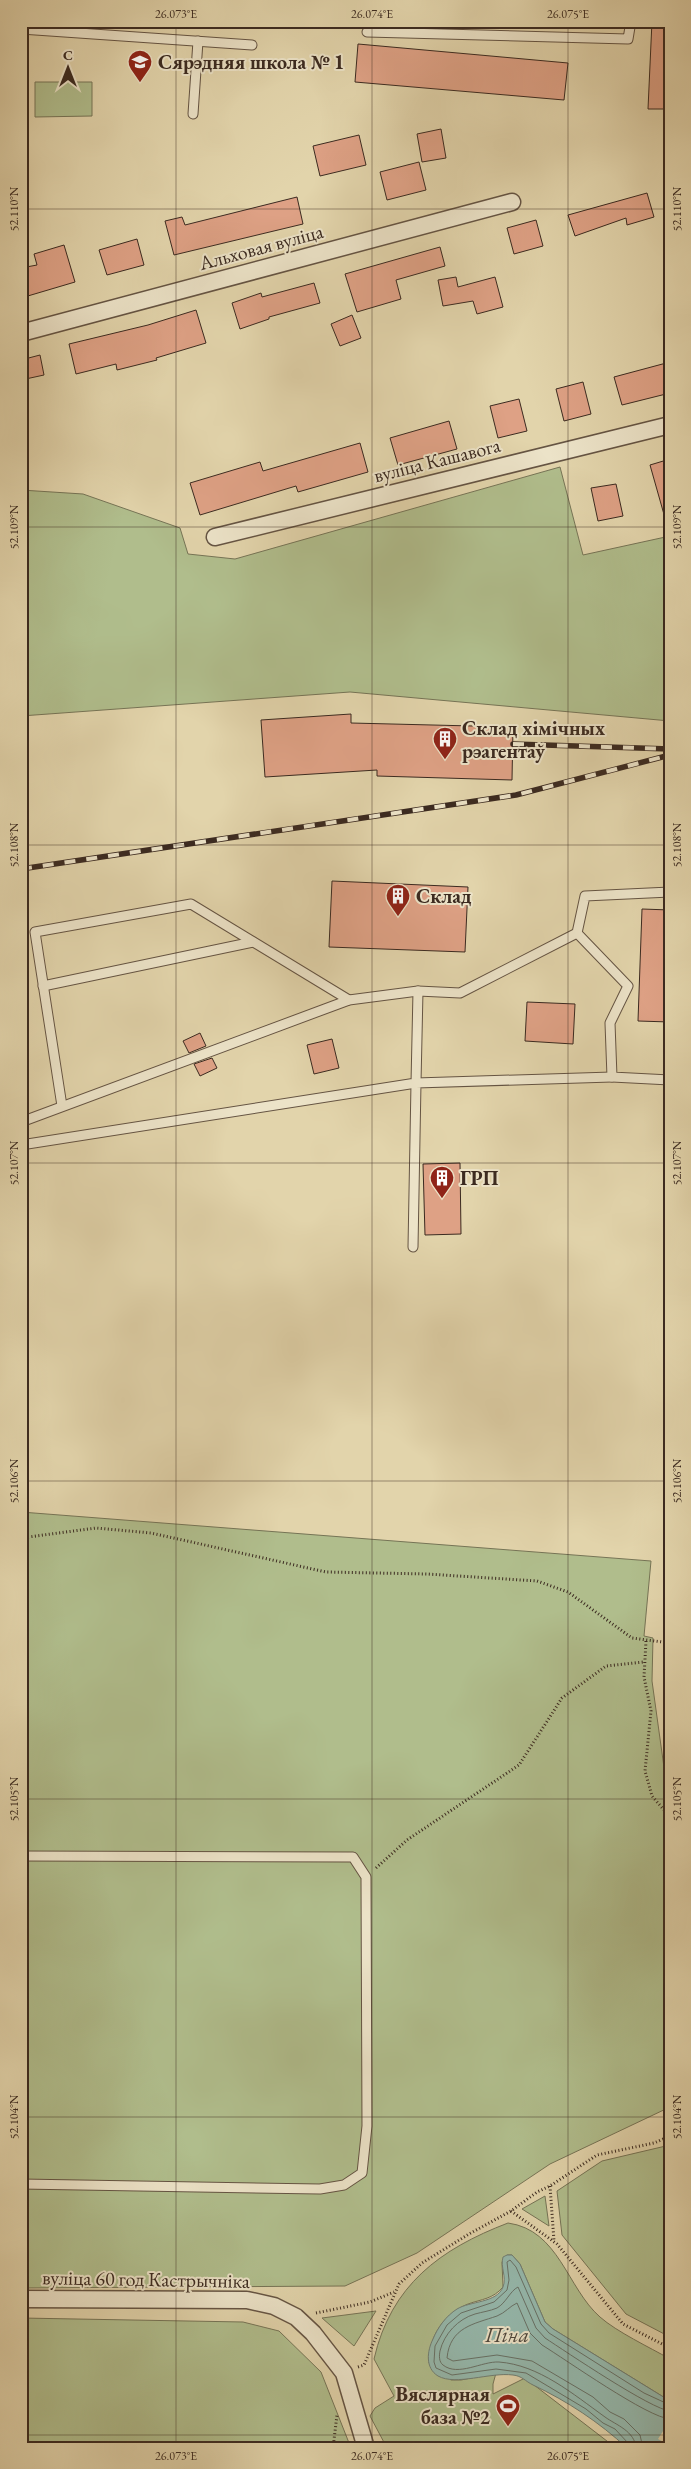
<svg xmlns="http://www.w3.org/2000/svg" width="691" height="2469" font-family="'EB Garamond',serif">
  <rect width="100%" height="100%" fill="#e2d4ab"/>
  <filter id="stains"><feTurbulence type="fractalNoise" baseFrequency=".004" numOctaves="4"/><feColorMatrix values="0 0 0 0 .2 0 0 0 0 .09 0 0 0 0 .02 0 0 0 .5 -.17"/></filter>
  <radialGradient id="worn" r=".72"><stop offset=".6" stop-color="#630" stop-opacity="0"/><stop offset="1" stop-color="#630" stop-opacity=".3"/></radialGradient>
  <!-- green -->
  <g fill="#b0bd8c" stroke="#767456">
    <path d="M35,82H92V116L35,117Z"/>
    <path d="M560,467L583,555L670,536V721L350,692L21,716V490L83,494L180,528L188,554L235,559Z"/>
    <path d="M21,1512L651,1561L644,1636L653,1638L652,1681L667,1789H670V2107L550,2164L417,2253L345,2286L21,2288Z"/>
    <path d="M670,2145V2337L626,2314L562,2235L557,2191L602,2161Z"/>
    <path d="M545,2196L549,2226L522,2209Z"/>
    <path d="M508,2223C559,2230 567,2288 600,2317C617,2332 649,2347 670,2359V2401L553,2329L545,2322L520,2264L512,2255H507L502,2262L503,2287C493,2299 482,2299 468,2304C444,2313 428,2338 429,2363L451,2380H461L496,2373L493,2384V2394L525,2378L616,2448H387L370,2416L375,2408L394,2396L374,2359C391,2285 440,2249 508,2223Z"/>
    <path d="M376,2311L354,2346L322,2318Z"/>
    <path d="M21,2318L243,2322L279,2331L321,2372L351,2448H21Z"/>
  </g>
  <!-- water -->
  <path fill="#95b8ac" stroke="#717f74" d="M507,2255H512L520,2264L545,2322L553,2329L670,2401V2448H627C599,2422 567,2401 533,2385C525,2381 522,2376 513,2375C490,2372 456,2386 438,2376C425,2368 427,2351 433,2339C438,2327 446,2316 457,2309C470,2301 497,2303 503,2287C507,2277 500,2267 503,2257Z"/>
  <!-- pier -->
  <path fill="#e2d4ab" d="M670,2420V2446L658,2439Z"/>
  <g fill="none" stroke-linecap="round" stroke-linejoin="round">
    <!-- shore -->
    <g stroke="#687166" stroke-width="1">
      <path d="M630,2448L628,2443L615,2429L603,2423L586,2409L526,2373L496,2369L452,2375L436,2368L434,2362L435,2346L447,2325L461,2313L494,2302L507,2290L509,2280L507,2262L510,2260L516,2267L541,2324L549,2333L644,2393L670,2405"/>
      <path d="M636,2448C635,2431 616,2425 605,2417C573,2394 539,2365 499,2362C482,2361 458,2377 443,2365C439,2362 439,2356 440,2351C444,2334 458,2319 475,2314C482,2312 490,2311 497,2308C506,2303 510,2291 518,2287L536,2328L545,2338C565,2351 652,2410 670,2411"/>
      <path d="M643,2448L640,2435L624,2419L610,2412L593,2397L532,2361L497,2355L453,2361L447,2358C450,2327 474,2324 497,2316C505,2313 510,2306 517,2303L530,2333L542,2345C565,2359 648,2418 670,2419"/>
    </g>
  </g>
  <!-- building -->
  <g fill="#dea185" stroke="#3b2a20">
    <path d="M652,21H670V109H648Z"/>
    <path d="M358,44L568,63L564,100L355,82Z"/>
    <path d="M441,129L446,158L422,162L417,134Z"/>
    <path d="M359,135L366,165L320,176L313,146Z"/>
    <path d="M419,162L426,190L387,200L380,172Z"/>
    <path d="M647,193L654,217L627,225L626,218L575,236L568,215Z"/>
    <path d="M297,197L303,224L174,255L165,221L182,217L185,225Z"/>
    <path d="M536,220L543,246L514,254L507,228Z"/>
    <path d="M137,239L144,265L107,275L99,250Z"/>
    <path d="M64,245L75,282L21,298V268L37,265L34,254Z"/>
    <path d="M440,247L445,266L396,280L401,299L357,312L345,274Z"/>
    <path d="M456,277L458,287L495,277L503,307L477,314L473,301L443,306L438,280Z"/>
    <path d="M314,283L320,303L269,317V319L240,329L232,303L261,293L262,297Z"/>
    <path d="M196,310L206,343L156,358L157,360L117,370L116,364L76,374L69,344L148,325Z"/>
    <path d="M352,315L361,338L340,346L331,324Z"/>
    <path d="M40,355L44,375L21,380V360Z"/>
    <path d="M670,362V393L622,405L614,377Z"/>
    <path d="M583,382L591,414L564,421L556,389Z"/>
    <path d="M519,399L527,431L498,438L490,406Z"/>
    <path d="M449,421L457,449L398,465L390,438Z"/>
    <path d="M360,443L368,472L298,492L296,486L200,515L190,483L260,462L263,471Z"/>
    <path d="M670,459V517L665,518L650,465Z"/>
    <path d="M616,484L623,516L598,521L591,488Z"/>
    <path d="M351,714V723L513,727L512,780L377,776V770L265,777L261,720Z"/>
    <path d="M332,881L468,887L465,952L329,947Z"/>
    <path d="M642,909L670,910V1022L638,1021Z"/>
    <path d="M527,1002L575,1004L573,1044L525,1041Z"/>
    <path d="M200,1033L206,1046L189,1053L183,1041Z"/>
    <path d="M332,1039L339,1068L314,1074L307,1045Z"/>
    <path d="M212,1058L217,1068L200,1076L194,1064Z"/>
    <path d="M460,1163L461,1234L425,1235L423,1164Z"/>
  </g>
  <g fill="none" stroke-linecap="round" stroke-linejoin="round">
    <defs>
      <g id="lane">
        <path d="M21,29L252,45"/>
        <path d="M367,32L628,39L631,21"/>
        <path d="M193,114L198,41"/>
        <path d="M577,933L628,986L610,1023L612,1077L670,1080"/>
        <path d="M43,986L253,942"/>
        <path d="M62,1106L35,932L191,904L349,1000"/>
        <path d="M21,1122L349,1000L418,991L460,993L577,933L585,896L670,892"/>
        <path d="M21,1145L416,1083L418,991"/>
        <path d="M413,1247L416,1083L612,1077"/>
        <path d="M21,1856L353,1857L366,1877L367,2126L362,2173L344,2185L320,2189L21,2184"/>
      </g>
      <g id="street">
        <path d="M21,333L512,202"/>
        <path d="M215,537L670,425"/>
        <path d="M21,2299L247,2300L274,2306L296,2317L313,2333L344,2373L366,2448"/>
      </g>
    </defs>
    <!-- lane casing -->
    <use href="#lane" stroke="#655443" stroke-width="11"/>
    <!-- street casing -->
    <use href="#street" stroke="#655443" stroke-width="19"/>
    <!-- path -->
    <g stroke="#3b2a20" stroke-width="3" stroke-dasharray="1 2.5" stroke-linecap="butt">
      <path d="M21,1538L96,1528L151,1533L326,1572L427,1574L537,1581L568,1592L632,1638L670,1643"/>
      <path d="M646,1641L644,1677L651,1711L645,1771L652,1796L664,1810H670"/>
      <path d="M376,1868L407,1840L519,1765L562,1698L606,1666L643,1662"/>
      <path d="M550,2186L554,2241"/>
      <path d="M511,2211L557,2244L623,2324L670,2348"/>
      <path d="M316,2313L370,2302L394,2292"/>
      <path d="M358,2367L364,2365L399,2284L422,2263L469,2234L511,2211L537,2192L550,2186L597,2155L654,2143L670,2136"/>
      <path d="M333,2448L337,2415"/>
    </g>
    <!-- lane -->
    <use href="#lane" stroke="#ece3c8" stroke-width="9"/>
    <!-- street -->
    <use href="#street" stroke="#ece3c8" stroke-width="16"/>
    <defs>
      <g id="rail">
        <path d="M513,744L670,749"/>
        <path d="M21,869L516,795L670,755"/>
      </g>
    </defs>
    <!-- rail casing -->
    <use href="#rail" stroke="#3b2a20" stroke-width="5.5"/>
    <!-- rail -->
    <use href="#rail" stroke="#ece3c8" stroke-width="4" stroke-dasharray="11" stroke-linecap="butt"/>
  </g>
  <!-- ticks -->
  <path fill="none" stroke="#3b2a20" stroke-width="1" stroke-opacity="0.45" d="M176,21V2448M372,21V2448M568,21V2448M21,209H670M21,527H670M21,845H670M21,1163H670M21,1481H670M21,1799H670M21,2117H670M21,2435H670"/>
  <!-- icons -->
  <defs>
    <symbol id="school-pin" viewBox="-11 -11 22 30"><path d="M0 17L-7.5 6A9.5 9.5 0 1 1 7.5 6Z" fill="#8f2418" stroke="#ece3c8"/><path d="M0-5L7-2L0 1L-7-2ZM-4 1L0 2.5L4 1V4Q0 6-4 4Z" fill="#fff"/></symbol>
    <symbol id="building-pin" viewBox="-11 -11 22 30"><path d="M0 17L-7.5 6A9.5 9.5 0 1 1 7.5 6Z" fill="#8f2418" stroke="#ece3c8"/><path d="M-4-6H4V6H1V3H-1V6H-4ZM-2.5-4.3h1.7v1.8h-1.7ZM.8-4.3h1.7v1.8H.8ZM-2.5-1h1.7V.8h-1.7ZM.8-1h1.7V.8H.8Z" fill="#fff"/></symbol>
    <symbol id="stadium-pin" viewBox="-11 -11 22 30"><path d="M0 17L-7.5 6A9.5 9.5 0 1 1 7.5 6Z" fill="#8f2418" stroke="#ece3c8"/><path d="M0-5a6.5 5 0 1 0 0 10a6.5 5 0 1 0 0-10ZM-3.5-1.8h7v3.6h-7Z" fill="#fff"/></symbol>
  </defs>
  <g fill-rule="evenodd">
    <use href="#school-pin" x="126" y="48" width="28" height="38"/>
    <use href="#building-pin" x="431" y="725" width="28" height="38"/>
    <use href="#building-pin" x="384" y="882" width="28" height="38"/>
    <use href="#building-pin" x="428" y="1164" width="28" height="38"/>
    <use href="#stadium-pin" x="494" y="2392" width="28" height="38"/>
  </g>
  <g text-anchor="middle" stroke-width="4" stroke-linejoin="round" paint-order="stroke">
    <!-- poi labels -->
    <g font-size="20" font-weight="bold" fill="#3b2a20" stroke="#ece3c8" text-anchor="start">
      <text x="158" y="69">Сярэдняя школа № 1</text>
      <text x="462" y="735">Склад хімічных<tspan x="462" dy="23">рэагентаў</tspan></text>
      <text x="416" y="903">Склад</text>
      <text x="460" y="1185">ГРП</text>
      <text x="490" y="2401" text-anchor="end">Вяслярная<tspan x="490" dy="23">база №2</tspan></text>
    </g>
    <!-- street labels -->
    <g font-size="20" fill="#3b2a20" stroke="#ece3c8">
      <text transform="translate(261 247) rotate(-15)" y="7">Альховая вуліца</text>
      <text transform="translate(437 460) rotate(-14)" y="7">вуліца Кашавога</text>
      <text transform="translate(146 2279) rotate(1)" y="7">вуліца 60 год Кастрычніка</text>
    </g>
    <!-- water labels -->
    <g font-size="21" font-style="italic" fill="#4d463c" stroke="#ece3c8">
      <text x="507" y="2342">Піна</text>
    </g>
  </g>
  <!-- margin -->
  <rect width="691" height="2469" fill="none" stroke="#e2d4ab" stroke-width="55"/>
  <!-- north arrow -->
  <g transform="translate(68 68)" stroke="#ece3c8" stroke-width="4" paint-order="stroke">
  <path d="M0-4L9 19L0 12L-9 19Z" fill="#3b2a20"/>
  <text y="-8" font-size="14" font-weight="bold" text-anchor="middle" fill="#3b2a20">С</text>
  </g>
  <rect x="28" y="28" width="636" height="2414" fill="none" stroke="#3b2a20" stroke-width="2"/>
  <g font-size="12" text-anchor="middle" fill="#3b2a20">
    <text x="176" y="18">26.073°E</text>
    <text x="372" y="18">26.074°E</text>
    <text x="568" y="18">26.075°E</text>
    <text transform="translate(14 209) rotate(-90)" y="4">52.110°N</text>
    <text transform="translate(677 209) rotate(-90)" y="4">52.110°N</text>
    <text transform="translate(14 527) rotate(-90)" y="4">52.109°N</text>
    <text transform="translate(677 527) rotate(-90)" y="4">52.109°N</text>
    <text transform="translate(14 845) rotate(-90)" y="4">52.108°N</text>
    <text transform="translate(677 845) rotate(-90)" y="4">52.108°N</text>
    <text transform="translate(14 1163) rotate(-90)" y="4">52.107°N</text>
    <text transform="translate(677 1163) rotate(-90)" y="4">52.107°N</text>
    <text transform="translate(14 1481) rotate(-90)" y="4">52.106°N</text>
    <text transform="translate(677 1481) rotate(-90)" y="4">52.106°N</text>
    <text transform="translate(14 1799) rotate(-90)" y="4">52.105°N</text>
    <text transform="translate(677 1799) rotate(-90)" y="4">52.105°N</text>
    <text transform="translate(14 2117) rotate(-90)" y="4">52.104°N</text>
    <text transform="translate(677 2117) rotate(-90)" y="4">52.104°N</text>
    <text x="176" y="2460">26.073°E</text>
    <text x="372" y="2460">26.074°E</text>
    <text x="568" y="2460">26.075°E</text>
  </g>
  <rect width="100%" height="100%" filter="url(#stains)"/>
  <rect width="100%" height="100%" fill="url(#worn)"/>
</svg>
